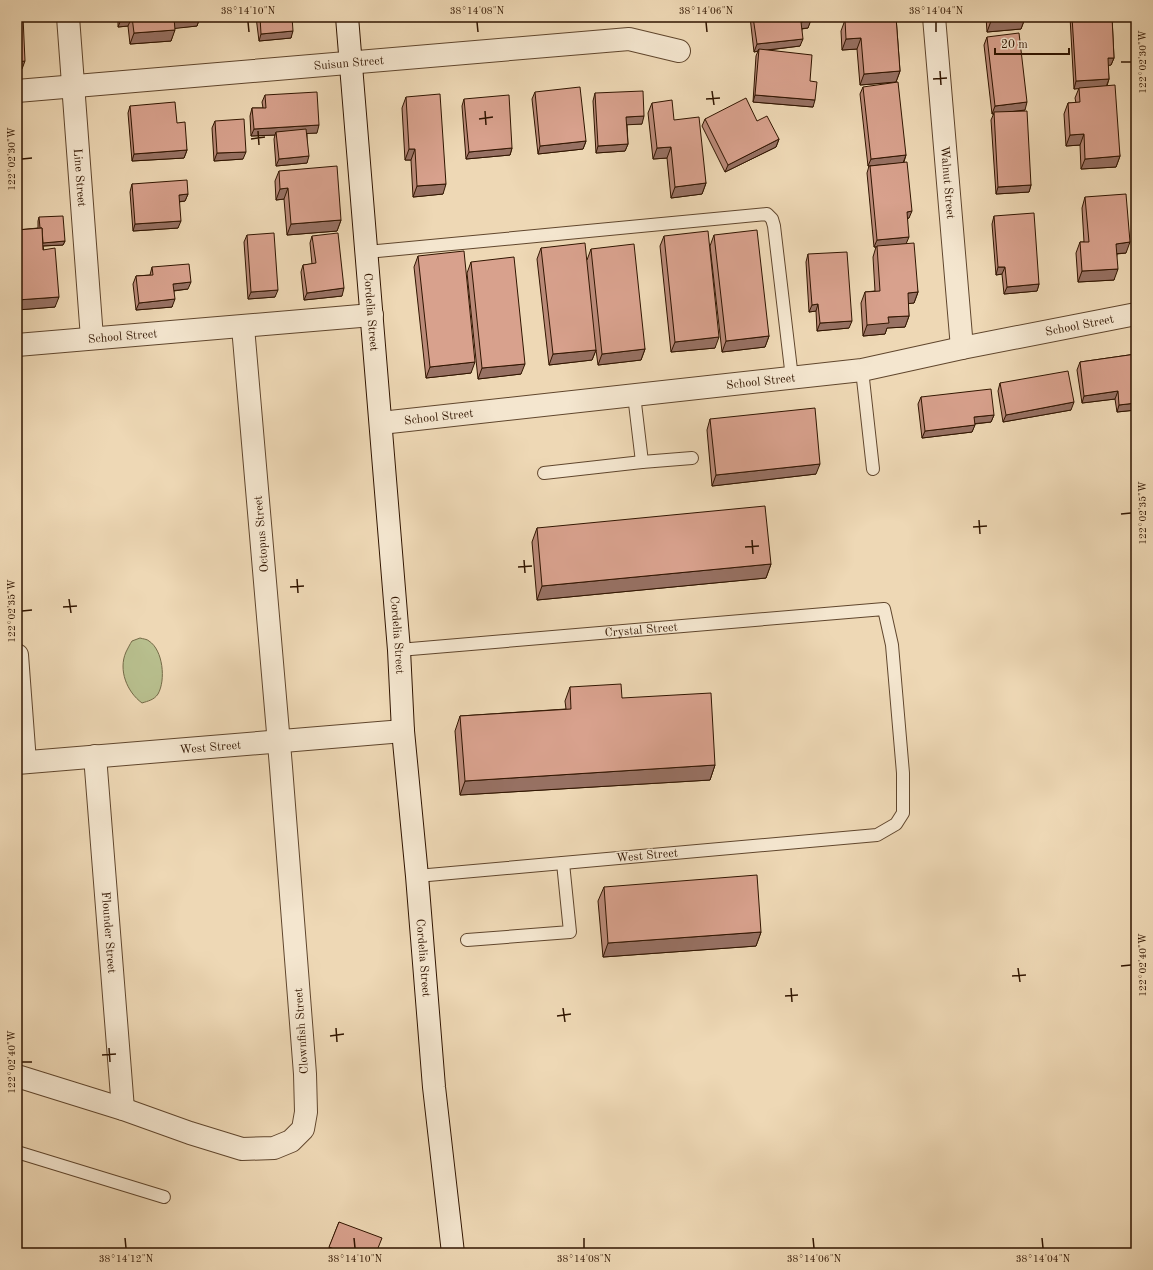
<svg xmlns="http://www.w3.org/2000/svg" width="1153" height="1270" font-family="'Old Standard TT',serif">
  <rect width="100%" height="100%" fill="#eed8b5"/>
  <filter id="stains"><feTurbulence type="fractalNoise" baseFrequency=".005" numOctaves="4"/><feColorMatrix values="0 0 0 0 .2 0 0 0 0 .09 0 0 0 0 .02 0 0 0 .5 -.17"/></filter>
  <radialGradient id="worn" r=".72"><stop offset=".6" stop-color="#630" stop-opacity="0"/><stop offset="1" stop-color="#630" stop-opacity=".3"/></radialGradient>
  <!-- park -->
  <path fill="#b8bf8e" stroke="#746a47" d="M140,638C143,639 147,639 149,641C163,650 166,680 158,694C154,700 148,701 142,703C127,692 118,670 126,652C128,648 130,644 132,641Z"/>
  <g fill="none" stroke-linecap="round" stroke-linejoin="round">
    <defs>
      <g id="service">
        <path d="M367,252L767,214L772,219L774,226L792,378"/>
        <path d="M862,370L873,469"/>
        <path d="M634,395L642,462L692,458"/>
        <path d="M544,473L642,462"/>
        <path id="s1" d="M399,650L884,609L892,645L903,773V813L896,824L877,835L417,876"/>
        <path d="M467,940L570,932L563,863"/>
        <path d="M17,1152L164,1197"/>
      </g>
      <g id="minor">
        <path id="s2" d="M68,17L92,338"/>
        <path id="s3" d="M934,17L962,348"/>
        <path id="s4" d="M17,91L629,39L679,51"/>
        <path id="s5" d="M17,345L372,315"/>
        <path d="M17,655L25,762"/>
        <path id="s6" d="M95,756L123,1109"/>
        <path id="s7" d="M17,763L403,731"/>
        <path d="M17,1076L123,1109L190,1133L242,1149L274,1148L291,1141L303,1129L306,1112L305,1074L281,767L243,327"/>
      </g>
      <g id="tertiary">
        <path id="s8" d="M381,423L862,370L962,348L1136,314"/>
      </g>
      <g id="secondary">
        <path id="s9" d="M347,17L399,650L403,731L417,876L434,1087L453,1253"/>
      </g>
    </defs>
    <!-- service casing -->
    <use href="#service" stroke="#60462d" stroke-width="14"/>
    <!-- minor casing -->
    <use href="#minor" stroke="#60462d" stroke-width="24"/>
    <!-- tertiary casing -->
    <use href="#tertiary" stroke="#60462d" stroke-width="24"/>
    <!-- secondary casing -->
    <use href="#secondary" stroke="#311500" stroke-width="24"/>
    <!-- service -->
    <use href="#service" stroke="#f4e6cf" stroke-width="12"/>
    <!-- minor -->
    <use href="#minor" stroke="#f4e6cf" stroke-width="22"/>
    <!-- tertiary -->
    <use href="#tertiary" stroke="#f4e6cf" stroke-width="22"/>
    <!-- secondary -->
    <use href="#secondary" stroke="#f4e6cf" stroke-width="22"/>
  </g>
  <!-- wall -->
  <g fill="#ba8a79" stroke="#311500">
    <path d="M118,17H200L197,26L175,28L171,41L130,44L128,26L118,27Z"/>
    <path d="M256,17H292L291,38L259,41Z"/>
    <path d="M750,17H811L808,28L802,29L800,46L769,50L810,81L813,107L753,102L756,56L758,51L754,52Z"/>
    <path d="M855,17H896L900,71L896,82L860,85L857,49L842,50L841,31L845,20L855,19Z"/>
    <path d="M986,17H1025V18L1021,29L987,32Z"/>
    <path d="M1070,17H1112L1114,58L1111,65H1108L1109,79L1107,86L1120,156L1116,167L1081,169L1080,145L1066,146L1064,114L1068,103H1076L1075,98L1079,88L1074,89Z"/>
    <path d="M987,37L1025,110L1008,112L1031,185L1029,192L996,194L991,120L994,113L992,114L984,45Z"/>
    <path d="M863,87L906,155L904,162L909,218L907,219L906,244L918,292L914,303H908L909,316L905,327L887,328L885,334L863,336L861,303L865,292L875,291L873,257L876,247H874L867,173L869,166H868L860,94Z"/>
    <path d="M535,92L586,141L583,149L538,154L532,99Z"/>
    <path d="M595,93L642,124H627L628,144L625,151L596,153L593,101Z"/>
    <path d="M265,95L317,133H307V163L276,166L274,139L275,135L251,136L250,116L252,108H263L262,102Z"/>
    <path d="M406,97L443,194L413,197L411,160H405L402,108Z"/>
    <path d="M464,99L512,148L510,155L466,159L462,106Z"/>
    <path d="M652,103L674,120L706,183L702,194L671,198L667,158L653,159L648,113Z"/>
    <path d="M130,106L177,123L187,150L184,158L132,161L128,113Z"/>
    <path d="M705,119L757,121L779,139L776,147L725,172L702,126Z"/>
    <path d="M215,121L243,159L214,161L212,128Z"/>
    <path d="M279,171L341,220L337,231L287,235L284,199L276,200L275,181Z"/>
    <path d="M132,184L188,194L185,201L179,202L178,228L133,231L130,192Z"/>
    <path d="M1085,197L1126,253L1117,254L1114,280L1078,282L1076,253L1080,242H1084L1082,208Z"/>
    <path d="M994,216L1039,284L1037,291L1004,294L1002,274L996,275L992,224Z"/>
    <path d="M39,217L65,241L63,245L43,246L55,307L17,310V230L38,228V221Z"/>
    <path d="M247,235L275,297L248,299L244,242Z"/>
    <path d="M714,235L769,336L765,347L722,352L710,246Z"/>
    <path d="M312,236L342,296L304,300L301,272L303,265L312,264L310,243Z"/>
    <path d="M664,236L715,348L671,352L660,246Z"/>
    <path d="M541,248L587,260L591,249L645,349L641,360L598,365L596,350L592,360L549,365L537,259Z"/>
    <path d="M808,254L849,328L817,331L816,311L809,312L806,262Z"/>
    <path d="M418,256L471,373L426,378L414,267Z"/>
    <path d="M471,262L521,374L478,379L467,273Z"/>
    <path d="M152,267L188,289L174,291L172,307L136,310L133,284L136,276L150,275Z"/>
    <path d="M1136,354V410L1117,412L1115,399L1082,403L1077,370L1080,362Z"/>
    <path d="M1000,383L1071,410L1003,422L998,391Z"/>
    <path d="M921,397L994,415L991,422L975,424L972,432L922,438L918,404Z"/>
    <path d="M710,419L816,474L712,486L707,430Z"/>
    <path d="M537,528L771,564L766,578L537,600L532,542Z"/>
    <path d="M570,687L622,698L715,765L710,780L460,795L455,731L460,716L566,709L565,701Z"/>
    <path d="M604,887L761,932L756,946L603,957L598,901Z"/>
    <path d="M339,1222L376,1253H327Z"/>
  </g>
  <!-- shaded-wall -->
  <g fill="#977163" stroke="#311500">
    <path d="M122,17H132L128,26L118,27Z"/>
    <path d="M182,17H200L197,26L170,29L174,18Z"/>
    <path d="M1025,18L1021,29L987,32L991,21Z"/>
    <path d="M811,20L808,28L798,29L801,22Z"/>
    <path d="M175,30L171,41L130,44L134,33Z"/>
    <path d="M293,31L291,38L259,41L261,34Z"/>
    <path d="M861,38L857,49L842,50L846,39Z"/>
    <path d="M803,39L800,46L758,51L759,49L758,51L754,52L757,44Z"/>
    <path d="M1108,58H1114L1111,65L1105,66Z"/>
    <path d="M25,61L22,69H17V62Z"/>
    <path d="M900,71L896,82L860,85L864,74Z"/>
    <path d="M1109,79L1106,87L1074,89L1076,81Z"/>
    <path d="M755,95L815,100L813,107L753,102Z"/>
    <path d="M1027,102L1025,110L992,114L995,106Z"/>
    <path d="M644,116L642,124L624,125L626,117Z"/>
    <path d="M319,125L317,133L277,135L276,132L275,135L251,136L254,129Z"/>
    <path d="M1084,134L1080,145L1066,146L1070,135Z"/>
    <path d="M779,139L776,147L725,172L728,165Z"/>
    <path d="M586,141L583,149L538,154L540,146Z"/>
    <path d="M628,144L625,151L596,153L598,146Z"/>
    <path d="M671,147L667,158L653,159L657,148Z"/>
    <path d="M512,148L510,155L466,159L469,152Z"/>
    <path d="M409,149H415L411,160H405Z"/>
    <path d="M187,150L184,158L132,161L134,154Z"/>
    <path d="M246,152L243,159L214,161L217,153Z"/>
    <path d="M906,155L903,163L868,166L871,159Z"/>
    <path d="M309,156L307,163L276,166L279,159Z"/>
    <path d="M1120,156L1116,167L1081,169L1085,159Z"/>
    <path d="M706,183L702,194L671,198L675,187Z"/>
    <path d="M446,184L443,194L413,197L417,186Z"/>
    <path d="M1031,185L1029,192L996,194L998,187Z"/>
    <path d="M288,188L284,199L276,200L280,189Z"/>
    <path d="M188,194L185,201L176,202L179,195Z"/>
    <path d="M912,211L909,218L904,219L907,212Z"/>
    <path d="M341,220L337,231L287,235L291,224Z"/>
    <path d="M181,221L178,228L133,231L135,224Z"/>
    <path d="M909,237L906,244L874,247L877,240Z"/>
    <path d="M65,241L63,245L40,246L41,243Z"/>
    <path d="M1130,242L1126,253L1112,254L1116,244Z"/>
    <path d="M998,267H1005L1002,274L996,275Z"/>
    <path d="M1118,269L1114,280L1078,282L1082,271Z"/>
    <path d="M191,282L188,289L170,291L173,284Z"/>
    <path d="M1039,284L1037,291L1004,294L1007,287Z"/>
    <path d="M344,288L342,296L304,300L307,293Z"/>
    <path d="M278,290L275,297L248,299L251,292Z"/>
    <path d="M918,292L914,303L904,304L908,293Z"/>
    <path d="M59,297L55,307L17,310V300Z"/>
    <path d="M175,299L172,307L136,310L139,303Z"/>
    <path d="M818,304L816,311L809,312L812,305Z"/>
    <path d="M909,316L905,327L887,328L885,334L863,336L867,325L888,317Z"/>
    <path d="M852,321L849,328L817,331L820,323Z"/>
    <path d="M769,336L765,347L722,352L726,341Z"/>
    <path d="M719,337L715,348L671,352L675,342Z"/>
    <path d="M645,349L641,360L598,365L602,354Z"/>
    <path d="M596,350L592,360L549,365L553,354Z"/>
    <path d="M475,362L471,373L426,378L430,367Z"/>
    <path d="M525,364L521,374L478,379L482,368Z"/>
    <path d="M1118,391L1115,399L1082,403L1084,396Z"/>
    <path d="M1074,402L1071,410L1003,422L1006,415Z"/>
    <path d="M1136,403V410L1117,412L1119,405Z"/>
    <path d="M994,415L991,422L971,424L974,417Z"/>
    <path d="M975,425L972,432L922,438L925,431Z"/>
    <path d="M820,464L816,474L712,486L716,475Z"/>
    <path d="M771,564L766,578L537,600L542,586Z"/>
    <path d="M715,765L710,780L460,795L465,781Z"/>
    <path d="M761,932L756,946L603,957L608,943Z"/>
  </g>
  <!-- building -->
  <g fill="#d8a18d" stroke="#311500">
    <path d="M17,17H23L25,61L17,62Z"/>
    <path d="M132,17H182L174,18L175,30L134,33Z"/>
    <path d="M260,17H292L293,31L261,34Z"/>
    <path d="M753,17H811V20L801,22L803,39L757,44Z"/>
    <path d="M860,17H896L900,71L864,74L861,38L846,39L845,20L860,19Z"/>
    <path d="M990,17H1025V18L991,21Z"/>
    <path d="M1072,17H1112L1114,58H1108L1109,79L1076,81Z"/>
    <path d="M1019,33L1027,102L995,106L987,37Z"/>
    <path d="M759,49L812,55L810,81L817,82L815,100L755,95Z"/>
    <path d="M898,82L906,155L871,159L863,87Z"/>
    <path d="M1115,85L1120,156L1085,159L1084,134L1070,135L1068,103L1080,102L1079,88Z"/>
    <path d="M580,87L586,141L540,146L535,92Z"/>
    <path d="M643,91L644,116L626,117L628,144L598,146L595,93Z"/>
    <path d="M317,92L319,125L254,129L252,108H266L265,95Z"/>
    <path d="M440,94L446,184L417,186L415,149H409L406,97Z"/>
    <path d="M509,95L512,148L469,152L464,99Z"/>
    <path d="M746,98L757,121L767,116L779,139L728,165L705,119Z"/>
    <path d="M672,100L674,120L699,117L706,183L675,187L671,147L657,148L652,103Z"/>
    <path d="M175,102L177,123L185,122L187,150L134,154L130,106Z"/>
    <path d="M1027,111L1031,185L998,187L994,112Z"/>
    <path d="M244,119L246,152L217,153L215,121Z"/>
    <path d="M306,129L309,156L279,159L276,132Z"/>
    <path d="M907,162L912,211L907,212L909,237L877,240L870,166Z"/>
    <path d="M337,166L341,220L291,224L288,188L280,189L279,171Z"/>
    <path d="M187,180L188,194L179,195L181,221L135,224L132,184Z"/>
    <path d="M1126,194L1130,242L1116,244L1118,269L1082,271L1080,242H1089L1085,197Z"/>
    <path d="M1034,213L1039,284L1007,287L1005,267H998L994,216Z"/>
    <path d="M63,216L65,241L43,243L42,228H40L39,217Z"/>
    <path d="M42,228L43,250L55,248L59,297L17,300V230Z"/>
    <path d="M757,230L769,336L726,341L714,235Z"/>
    <path d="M708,231L719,337L675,342L664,236Z"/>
    <path d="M274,233L278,290L251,292L247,235Z"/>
    <path d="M338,233L344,288L307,293L303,265L316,263L312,236Z"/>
    <path d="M585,243L596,350L553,354L541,248Z"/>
    <path d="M914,243L918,292L908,293L909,316L888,317L889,323L867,325L865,292L880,291L877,246Z"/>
    <path d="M634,244L645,349L602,354L591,249Z"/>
    <path d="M464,251L475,362L430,367L418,256Z"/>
    <path d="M847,252L852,321L820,323L818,304L812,305L808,254Z"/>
    <path d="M514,257L525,364L482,368L471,262Z"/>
    <path d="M189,264L191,282L173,284L175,299L139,303L136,276L153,275L152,267Z"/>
    <path d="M1136,354V403L1119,405L1118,391L1084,396L1080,362Z"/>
    <path d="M1068,371L1074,402L1006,415L1000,383Z"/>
    <path d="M991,389L994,415L974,417L975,425L925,431L921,397Z"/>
    <path d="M815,408L820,464L716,475L710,419Z"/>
    <path d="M765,506L771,564L542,586L537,528Z"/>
    <path d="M621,684L622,698L711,693L715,765L465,781L460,716L571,709L570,687Z"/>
    <path d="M757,875L761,932L608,943L604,887Z"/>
    <path d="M339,1222L382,1238L376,1253H344L329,1247Z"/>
  </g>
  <!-- ticks -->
  <path fill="none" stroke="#311500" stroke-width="1.5" d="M248,22L249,32M477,22L478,32M706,22L707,32M936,22V32M1121,62H1131M940,71L941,85M933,79L947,78M712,91L714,105M706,99L720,98M485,111L486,125M479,119L493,117M258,131L259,145M251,139L265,137M22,159L32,158M1121,514L1131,513M979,520L980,534M973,527L987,526M752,540L753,554M745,547L759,546M524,560L525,573M518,567L532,566M297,579L298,593M290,587L304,586M69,599L71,613M63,607L77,606M22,611L32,610M1121,966L1131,965M1018,968L1020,982M1012,976L1026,975M791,988L792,1002M785,996L798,995M563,1008L565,1022M557,1016L571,1014M336,1028L337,1042M330,1036L344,1034M109,1048L110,1062M102,1055L116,1054M22,1062H32M125,1238L126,1248M354,1238L355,1248M584,1238V1248M813,1238L814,1248M1042,1238L1043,1248"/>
  <g text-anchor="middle" stroke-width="3" stroke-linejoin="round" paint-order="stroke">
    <!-- street labels -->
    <g font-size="12" fill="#311500" stroke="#f4e6cf">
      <text dy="4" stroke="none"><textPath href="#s4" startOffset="333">Suisun Street</textPath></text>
      <text dy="4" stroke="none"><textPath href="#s2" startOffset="161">Line Street</textPath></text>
      <text dy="4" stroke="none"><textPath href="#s3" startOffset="166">Walnut Street</textPath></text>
      <text dy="4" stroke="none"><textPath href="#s9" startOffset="296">Cordelia Street</textPath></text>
      <text dy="4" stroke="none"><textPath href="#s8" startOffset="706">School Street</textPath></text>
      <text dy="4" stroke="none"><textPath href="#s5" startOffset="106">School Street</textPath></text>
      <text dy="4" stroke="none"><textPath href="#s8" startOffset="382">School Street</textPath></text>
      <text dy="4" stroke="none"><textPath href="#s8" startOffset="58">School Street</textPath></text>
      <text transform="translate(261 534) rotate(-95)" y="4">Octopus Street</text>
      <text dy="4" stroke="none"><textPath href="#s1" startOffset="243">Crystal Street</textPath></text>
      <text dy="4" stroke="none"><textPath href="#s9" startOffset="620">Cordelia Street</textPath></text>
      <text dy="4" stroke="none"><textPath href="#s7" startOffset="194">West Street</textPath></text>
      <text transform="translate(647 855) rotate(-5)" y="4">West Street</text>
      <text dy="4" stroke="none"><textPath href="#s6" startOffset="177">Flounder Street</textPath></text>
      <text dy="4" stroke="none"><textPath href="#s9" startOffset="944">Cordelia Street</textPath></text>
      <text transform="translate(301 1031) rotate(-94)" y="4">Clownfish Street</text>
    </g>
  </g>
  <!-- margin -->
  <rect width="1153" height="1270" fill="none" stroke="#eed8b5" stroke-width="44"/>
  <!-- scale -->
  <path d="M995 48v6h74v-6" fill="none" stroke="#311500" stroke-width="2"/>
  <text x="1001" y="48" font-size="12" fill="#311500" stroke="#f4e6cf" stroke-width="3" paint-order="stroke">20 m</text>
  <rect x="22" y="22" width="1109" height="1226" fill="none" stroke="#311500" stroke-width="1.5"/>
  <g font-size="10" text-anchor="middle" fill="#311500">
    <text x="248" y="14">38°14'10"N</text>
    <text x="477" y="14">38°14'08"N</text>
    <text x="706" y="14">38°14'06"N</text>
    <text x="936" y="14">38°14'04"N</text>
    <text transform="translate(1142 62) rotate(-90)" y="4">122°02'30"W</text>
    <text transform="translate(11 159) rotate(-90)" y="4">122°02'30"W</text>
    <text transform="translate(1142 513) rotate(-90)" y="4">122°02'35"W</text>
    <text transform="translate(11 611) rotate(-90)" y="4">122°02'35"W</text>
    <text transform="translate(1142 965) rotate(-90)" y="4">122°02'40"W</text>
    <text transform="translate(11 1062) rotate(-90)" y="4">122°02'40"W</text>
    <text x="126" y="1262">38°14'12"N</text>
    <text x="355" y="1262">38°14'10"N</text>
    <text x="584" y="1262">38°14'08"N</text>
    <text x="814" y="1262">38°14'06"N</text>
    <text x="1043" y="1262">38°14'04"N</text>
  </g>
  <rect width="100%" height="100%" filter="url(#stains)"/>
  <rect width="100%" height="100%" fill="url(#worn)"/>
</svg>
